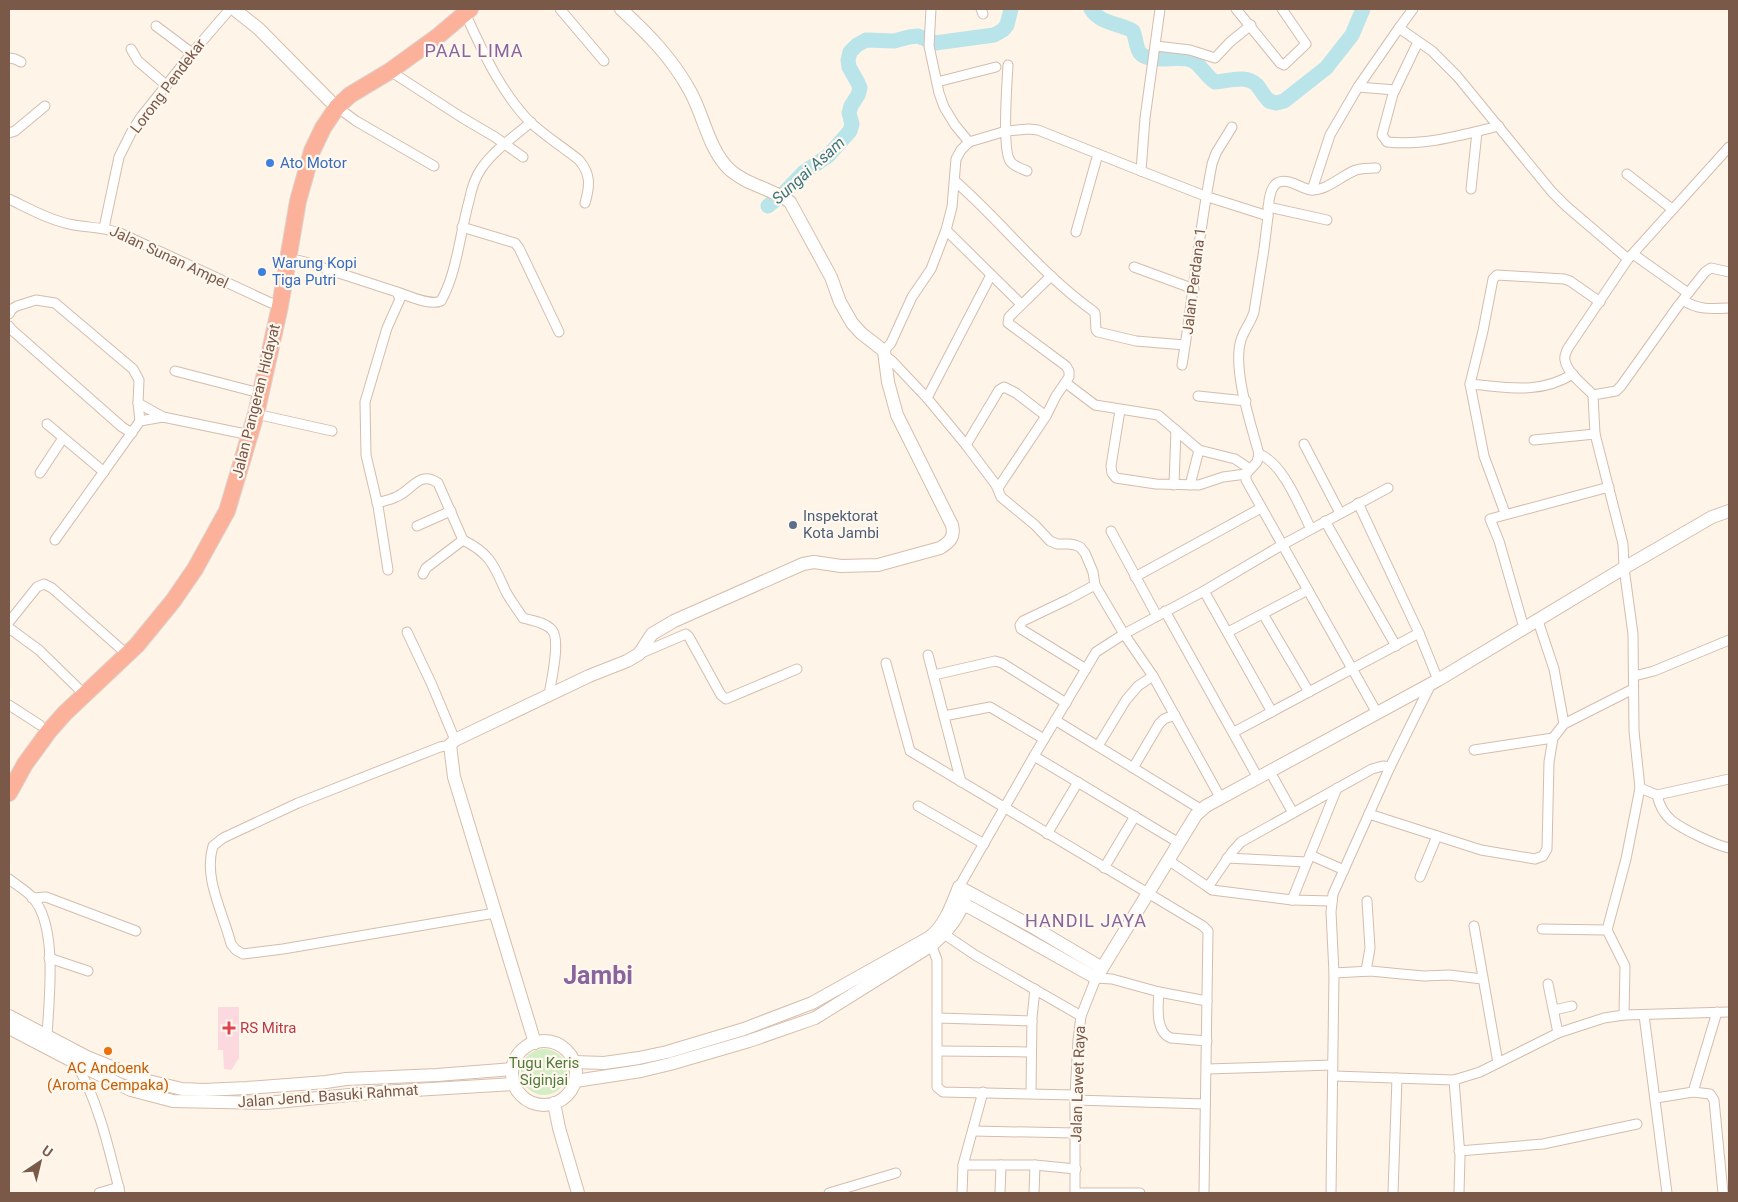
<svg xmlns="http://www.w3.org/2000/svg" width="1738" height="1202" font-family="Roboto,sans-serif">
  <rect width="100%" height="100%" fill="#fef4e7"/>
  <!-- medical -->
  <path fill="#fcd9de" d="M218,1007H239V1058L231,1070L224,1069L223,1050H218Z"/>
  <!-- green -->
  <circle fill="#d5edc4" cx="544" cy="1072" r="23"/>
  <g fill="none" stroke-linecap="round" stroke-linejoin="round">
    <!-- river -->
    <g stroke="#b9e4e9" stroke-width="15">
      <path d="M1091,9C1100,24 1119,23 1133,31C1136,38 1136,48 1140,53C1150,65 1181,54 1193,61C1200,64 1206,76 1215,82C1229,81 1246,74 1257,85C1261,90 1264,96 1269,101L1276,103L1284,101L1326,68L1352,35L1363,9"/>
      <path d="M768,206L785,192L804,172L828,156L850,131L852,124L849,113L851,106L858,95L860,88L858,83L849,67L848,60L850,52L857,45L866,40L894,41L909,37L918,36L935,43L994,35L1003,30L1007,25L1011,9"/>
    </g>
    <defs>
      <g id="street">
        <path d="M560,9L604,61"/>
        <path d="M931,9L929,46L939,93L944,107L955,125L969,142"/>
        <path d="M981,9L983,14"/>
        <path d="M1160,9L1145,118L1141,171L1205,196L1268,216L1264,249L1254,312C1251,322 1244,330 1241,340C1232,369 1251,424 1259,454L1257,462L1246,474V480L1377,713"/>
        <path d="M1236,9L1280,63L1284,65L1306,44L1282,9"/>
        <path d="M465,13C483,52 500,91 530,122C545,136 563,147 579,160C591,174 590,186 585,203"/>
        <path d="M156,26L192,53"/>
        <path d="M1399,28L1413,9"/>
        <path d="M1418,42L1393,94L1382,135L1387,142C1425,146 1462,135 1499,126"/>
        <path d="M1156,46L1190,50L1215,58L1230,42L1251,25"/>
        <path d="M131,49L138,61L166,85"/>
        <path d="M9,58L15,59L21,62"/>
        <path d="M1008,65C1007,83 1002,148 1010,161C1014,167 1021,168 1027,171"/>
        <path d="M390,71L461,117L495,137L523,157"/>
        <path d="M937,82L996,67"/>
        <path d="M1358,87L1395,90"/>
        <path d="M337,107L356,121L434,166"/>
        <path d="M9,133L15,131L45,106"/>
        <path d="M1627,174L1672,209"/>
        <path d="M955,181C1003,223 1041,274 1093,311L1095,313L1096,330L1098,332L1136,341L1185,345"/>
        <path d="M1471,189L1477,132"/>
        <path d="M1312,190L1330,135L1358,87L1399,28L1432,51L1457,76L1552,192L1566,206L1628,259"/>
        <path d="M9,199C30,209 51,221 74,225C92,228 101,227 120,233L271,303"/>
        <path d="M1268,207L1327,220"/>
        <path d="M1268,216C1268,207 1269,188 1277,183C1287,177 1300,188 1311,190C1327,191 1342,175 1356,170C1363,168 1369,168 1376,168"/>
        <path d="M462,227L515,243L519,248L559,332"/>
        <path d="M104,228L119,157L131,133L141,117L192,53L230,9"/>
        <path d="M946,230L1021,304"/>
        <path d="M1076,232L1098,154"/>
        <path d="M1633,254L1688,293"/>
        <path d="M288,258L305,262L397,292L400,299L387,328L365,402L366,455L378,506L388,570"/>
        <path d="M1134,267L1194,289"/>
        <path d="M397,292C409,296 430,306 441,301C457,273 460,233 469,201C471,191 474,179 481,169C494,150 514,137 531,122"/>
        <path d="M1683,300C1697,310 1712,309 1729,308"/>
        <path d="M9,314L12,309L17,306L36,300L55,303L133,369L139,380L138,403L140,421L55,540"/>
        <path d="M9,326L12,330L122,427L132,433"/>
        <path d="M884,351L891,343L912,297L931,269L946,230L952,207L956,159L961,150L969,142L1006,131L1029,129L1038,130L1141,171"/>
        <path d="M885,356L892,361L927,398L966,445L996,485L1001,497L1035,525L1050,541L1057,544H1069L1075,545L1080,547L1085,553L1093,572L1095,585L1124,634L1153,676L1220,797"/>
        <path d="M1182,365C1193,298 1199,231 1212,164L1216,153L1232,127"/>
        <path d="M175,371L252,391"/>
        <path d="M1066,383L1095,405L1158,415L1199,450L1235,459L1250,469"/>
        <path d="M1470,384C1507,387 1539,395 1573,374"/>
        <path d="M1593,395L1616,391L1621,386L1678,306L1705,272L1711,268L1729,272"/>
        <path d="M1198,396L1246,401"/>
        <path d="M927,398L991,275"/>
        <path d="M138,403L163,417L250,435"/>
        <path d="M1120,410L1111,466L1112,473L1116,478L1156,484L1199,485L1223,477L1246,474"/>
        <path d="M256,414L332,431"/>
        <path d="M140,421L163,417"/>
        <path d="M47,424L104,472"/>
        <path d="M1534,440L1595,434"/>
        <path d="M1304,444L1340,513"/>
        <path d="M966,445L999,390L1004,387L1016,393L1046,416"/>
        <path d="M1259,454C1284,464 1299,506 1311,529"/>
        <path d="M40,473L63,438"/>
        <path d="M1174,485L1176,430"/>
        <path d="M1190,485L1199,450"/>
        <path d="M998,488L1046,416L1056,396L1069,377V371L1066,366L1008,323L1009,317L1051,276"/>
        <path d="M377,503C383,501 390,500 396,497C413,490 419,470 438,483L463,540C491,554 494,566 506,592C511,601 518,610 523,618C533,621 545,622 552,630C561,640 551,682 549,695"/>
        <path d="M1358,503L1419,633L1438,680"/>
        <path d="M1505,513L1484,456L1470,384L1483,331L1493,279L1497,275L1564,279L1570,281L1600,302"/>
        <path d="M1325,521L1396,646"/>
        <path d="M417,526L451,511"/>
        <path d="M1111,531L1157,616"/>
        <path d="M423,574L426,568L463,540"/>
        <path d="M1135,577L1261,508"/>
        <path d="M1204,591L1272,712"/>
        <path d="M1165,611L1257,776"/>
        <path d="M1263,614L1309,692"/>
        <path d="M1538,621L1554,669L1564,724"/>
        <path d="M9,622L37,587L44,584L52,588L121,649"/>
        <path d="M9,628L39,650L85,695"/>
        <path d="M1524,628L1499,541L1490,519L1609,487"/>
        <path d="M407,632L432,685L455,740"/>
        <path d="M1228,632L1308,590"/>
        <path d="M639,654L686,634L689,637L721,695L726,699L797,669"/>
        <path d="M928,655L961,782"/>
        <path d="M886,663L910,751L1203,926L1208,931L1204,1193"/>
        <path d="M1086,669L1021,629L1020,625L1023,621L1069,599L1095,585"/>
        <path d="M934,675L995,661L1002,663L1066,703"/>
        <path d="M1634,676L1654,671L1729,640"/>
        <path d="M9,705L40,725"/>
        <path d="M944,716L990,707L1044,739"/>
        <path d="M1055,720L1202,810"/>
        <path d="M1234,732L1419,633"/>
        <path d="M450,745L440,747L298,803L223,838L213,846C203,878 223,912 231,944L236,950L243,954L283,949L495,913"/>
        <path d="M1098,746L1126,700L1138,686L1153,676"/>
        <path d="M1474,750L1553,738"/>
        <path d="M1034,756L1179,843"/>
        <path d="M1133,768L1159,724L1164,719L1175,715"/>
        <path d="M1269,770L1293,813"/>
        <path d="M1640,788L1657,795C1659,804 1664,814 1671,820C1682,829 1715,845 1729,848"/>
        <path d="M1657,795L1729,779"/>
        <path d="M918,806L984,844"/>
        <path d="M1369,814L1481,850L1535,859L1543,856L1547,849L1549,762L1553,738L1564,724L1633,689"/>
        <path d="M1047,834L1078,782"/>
        <path d="M1310,855L1337,788"/>
        <path d="M1227,858L1307,862"/>
        <path d="M1168,860L1208,887"/>
        <path d="M1104,868L1135,816"/>
        <path d="M1420,877L1437,836"/>
        <path d="M9,879C16,885 26,890 33,898C58,927 49,998 47,1036"/>
        <path d="M959,887L1034,756L1096,652L1124,634L1204,591L1282,545L1388,488"/>
        <path d="M32,898L46,897L136,931"/>
        <path d="M1292,900L1310,855L1344,870"/>
        <path d="M1332,901L1292,900L1212,890L1208,887L1232,852L1241,842L1372,769L1383,766L1390,767"/>
        <path d="M1474,926L1498,1063"/>
        <path d="M1542,929L1607,930"/>
        <path d="M944,934L975,955L1081,1016"/>
        <path d="M930,941L937,960V1087L943,1092L1075,1095"/>
        <path d="M49,958L88,971"/>
        <path d="M1366,971L1370,948L1367,901"/>
        <path d="M1334,973L1371,971L1401,974L1424,976L1449,975L1482,979"/>
        <path d="M1548,984L1558,1033"/>
        <path d="M1159,992C1158,1006 1155,1032 1171,1038L1207,1041"/>
        <path d="M1554,1010L1572,1006"/>
        <path d="M1624,1015L1625,966L1607,930L1626,859L1640,788L1634,731L1633,634L1624,568L1623,544L1595,434L1593,395C1584,385 1567,373 1565,360C1564,356 1566,352 1568,348L1628,259L1729,147"/>
        <path d="M1644,1015L1667,1193"/>
        <path d="M938,1018L1032,1021"/>
        <path d="M938,1051L1031,1052"/>
        <path d="M76,1064C98,1099 110,1153 120,1193"/>
        <path d="M1207,1069L1332,1065"/>
        <path d="M1334,1076L1454,1080L1480,1072L1558,1033L1604,1018L1624,1015L1729,1012"/>
        <path d="M1454,1080L1460,1156L1459,1193"/>
        <path d="M1693,1092L1717,1012"/>
        <path d="M1031,1093L1032,1018L1035,989"/>
        <path d="M1656,1098L1693,1092L1710,1094L1714,1100L1723,1193"/>
        <path d="M1075,1100L1205,1104"/>
        <path d="M973,1131L1075,1133"/>
        <path d="M1459,1151L1543,1144L1637,1124"/>
        <path d="M963,1165H1035L1076,1169"/>
        <path d="M99,1193L119,1187"/>
        <path d="M829,1193L896,1173"/>
        <path d="M962,1193L963,1165L983,1092"/>
        <path d="M1000,1193L1001,1165"/>
        <path d="M1034,1193L1035,1165"/>
        <path d="M1075,1193V1095L1078,1040L1081,1016L1096,978L1112,979L1159,992L1207,1001"/>
        <path d="M1075,1193H1140"/>
        <path d="M1331,1193L1334,973L1331,912L1333,894L1390,767L1431,684"/>
        <path d="M1393,1193L1397,1078"/>
      </g>
      <g id="secondary">
        <path d="M234,9L259,29L330,101"/>
        <path d="M954,900L973,909L1096,978L1196,815L1206,806L1438,680L1624,568L1712,517L1729,511"/>
        <path d="M9,1016L87,1057L144,1080L182,1089L203,1090L247,1088L326,1082L346,1079L437,1075L512,1069"/>
        <path d="M9,1028L76,1063L131,1090L173,1101L266,1103L381,1092L514,1084"/>
        <circle cx="544" cy="1073" r="32"/>
        <path d="M535,1043L454,777L450,745L455,740L589,676L627,661L639,654L652,634L674,621L803,564L814,562L841,566L878,565L940,548C950,542 955,537 952,525L897,415L888,382L884,351L861,333L852,323L840,302L831,277L790,202C771,188 746,185 729,169C708,148 704,116 690,91C672,58 648,34 621,9"/>
        <path d="M574,1062L604,1063L639,1058L667,1052L744,1029L812,1003L930,937C945,925 952,905 959,887L1033,927L1102,968"/>
        <path d="M575,1081L641,1071L670,1064L749,1041L815,1018L932,945C946,933 960,916 965,898"/>
        <path d="M554,1103L559,1128L578,1193"/>
      </g>
      <path id="highway" d="M9,793L25,764L49,731L65,713L137,645L173,601L195,569L227,511L256,414L280,306L298,201L312,151L323,128L337,107L350,95L390,71L437,37L470,9"/>
    </defs>
    <!-- street casing -->
    <use href="#street" stroke="#d4bdae" stroke-width="11"/>
    <!-- secondary casing -->
    <use href="#secondary" stroke="#d7bdab" stroke-width="14"/>
    <!-- highway casing -->
    <use href="#highway" stroke="#dcd4d0" stroke-width="18"/>
    <!-- street -->
    <use href="#street" stroke="#fff" stroke-width="9"/>
    <!-- secondary -->
    <use href="#secondary" stroke="#fff" stroke-width="12"/>
    <!-- highway -->
    <use href="#highway" stroke="#fcb19a" stroke-width="16"/>
  </g>
  <!-- markers -->
  <g fill="#3f7fe0" stroke="#fff8ef" stroke-width="2">
    <circle cx="270" cy="163" r="5"/>
    <circle cx="262" cy="272" r="5"/>
  </g>
  <circle fill="#5c6f8a" stroke="#fff8ef" stroke-width="2" cx="793" cy="525" r="5"/>
  <path fill="#e0444e" stroke="#fff8ef" stroke-width="2" d="M226.5 1020.5h5v5h5v5h-5v5h-5v-5h-5v-5h5z"/>
  <circle fill="#e8710a" stroke="#fff8ef" stroke-width="2" cx="108" cy="1051" r="5"/>
  <g text-anchor="middle" stroke-width="4.5" stroke-linejoin="round" paint-order="stroke">
    <!-- street labels -->
    <g font-size="15" fill="#7a5949" stroke="#fff8ef">
      <text transform="translate(168 86) rotate(-53)" y="5">Lorong Pendekar</text>
      <text transform="translate(169 257) rotate(25)" y="5">Jalan Sunan Ampel</text>
      <text transform="translate(1194 281) rotate(-83)" y="5">Jalan Perdana 1</text>
      <text transform="translate(256 401) rotate(-76)" y="5">Jalan Pangeran Hidayat</text>
      <text transform="translate(1078 1084) rotate(-88)" y="5">Jalan Lawet Raya</text>
      <text transform="translate(328 1096) rotate(-4)" y="5">Jalan Jend. Basuki Rahmat</text>
    </g>
    <!-- shop labels -->
    <g font-size="15" fill="#366cbe" stroke="#fff8ef" text-anchor="start">
      <text x="280" y="168">Ato Motor</text>
      <text x="272" y="268">Warung Kopi<tspan x="272" dy="17">Tiga Putri</tspan></text>
    </g>
    <!-- service labels -->
    <g font-size="15" fill="#4e5e75" stroke="#fff8ef" text-anchor="start">
      <text x="803" y="521">Inspektorat<tspan x="803" dy="17">Kota Jambi</tspan></text>
    </g>
    <!-- health labels -->
    <g font-size="15" fill="#be3a42" stroke="#fff8ef" text-anchor="start">
      <text x="240" y="1033">RS Mitra</text>
    </g>
    <!-- park labels -->
    <g font-size="15" fill="#517a3d" stroke="#fff8ef">
      <text x="544" y="1068">Tugu Keris<tspan x="544" dy="17">Siginjai</tspan></text>
    </g>
    <!-- food labels -->
    <g font-size="15" fill="#c56008" stroke="#fff8ef">
      <text x="108" y="1073">AC Andoenk<tspan x="108" dy="17">(Aroma Cempaka)</tspan></text>
    </g>
    <!-- water labels -->
    <g font-size="16" font-style="italic" fill="#3b7680" stroke="#fff8ef">
      <text transform="translate(808 170) rotate(-42)" y="6">Sungai Asam</text>
    </g>
    <!-- quarter labels -->
    <g font-size="18" letter-spacing="1" fill="#89649d" stroke="#fff8ef">
      <text x="474" y="57">PAAL LIMA</text>
      <text x="1086" y="927">HANDIL JAYA</text>
    </g>
    <!-- town labels -->
    <g font-size="25" font-weight="bold" fill="#89649d" stroke="#fff8ef">
      <text x="598" y="984">Jambi</text>
    </g>
  </g>
  <!-- border -->
  <rect width="1738" height="1202" fill="none" stroke="#7a5949" stroke-width="20"/>
  <!-- north arrow -->
  <g transform="translate(40 1162) rotate(35)" stroke="#fff8ef" stroke-width="4" paint-order="stroke">
  <path d="M0-4L9 19L0 12L-9 19Z" fill="#7a5949"/>
  <text y="-8" font-size="14" font-weight="bold" text-anchor="middle" fill="#7a5949">U</text>
  </g>
</svg>
